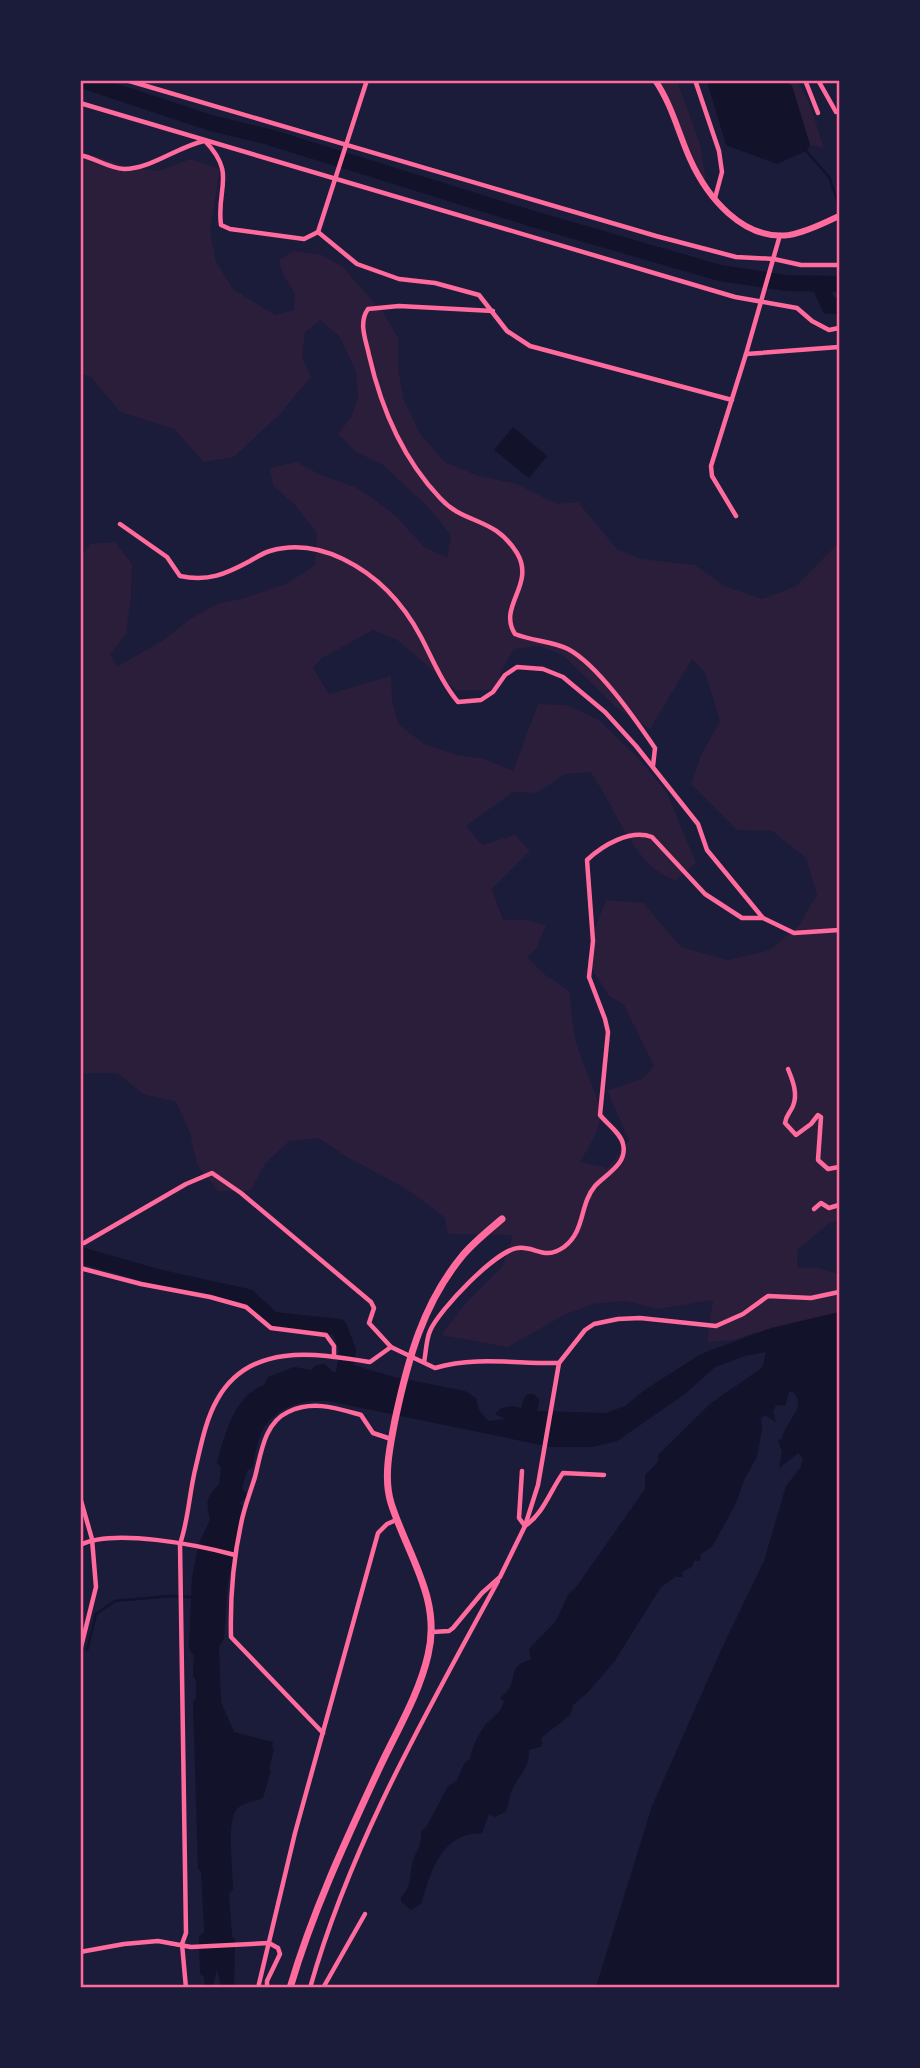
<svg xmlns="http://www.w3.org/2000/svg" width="920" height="2068" font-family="Overpass,sans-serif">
  <rect width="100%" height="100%" fill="#1b1b3a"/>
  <!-- green -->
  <g fill="#2a1e3b" fill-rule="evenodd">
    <path d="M657,81H677L700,144L708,193Z"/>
    <path d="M786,81H796L808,99L824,148L810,145L792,86Z"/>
    <path d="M97,156L127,167L159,171L190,159L220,169L210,231L216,262L233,289L275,315L294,310L295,293L282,273L279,260L293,251L322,255L342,266L385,315L398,338V369L404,400L421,435L445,462L476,475L517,484L557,504L578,502L617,549L641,559L695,565L724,586L762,599L796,586L839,542V1221L830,1223L797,1250V1268H818L839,1274V1317L779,1331L754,1333L735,1340L707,1342L713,1300L658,1309L625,1301L593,1304L564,1315L508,1347L441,1335L466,1303L502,1267L513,1235L448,1234L445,1218L435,1210L405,1188L347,1157L319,1138L289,1141L265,1164L250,1191H218L197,1165L190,1133L176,1102L143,1094L117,1073H81L80,558L90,544L115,542L132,564L131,597L126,634L110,655L118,666L162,641L190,619L217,604L244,598L288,583L315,565L317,533L294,504L273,486L270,468L297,462L323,476L355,487L373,498L398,518L423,546L447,558L451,536L431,510L383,465L356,452L338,434L351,417L358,397L356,372L340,337L320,320L305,332L302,356L311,377L279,415L234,457L204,462L174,429L120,412L91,377L81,374L80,158ZM373,630L397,640L456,690H497L501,671L514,649L539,646L563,655L617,708L650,729L692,659L705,672L720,721L702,753L691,784L737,830L772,831L806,858L817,895L799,925L770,950L728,960L681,947L643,903L606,900L595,928L587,961L609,996L624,1005L654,1066L643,1078L607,1091L629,1140L608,1168L580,1162C587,1150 599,1132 600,1117C601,1099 582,1064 577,1045C572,1028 572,1009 569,991L544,974L527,957L536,949L546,925L527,920H503L492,889L530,851L515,835L482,845L466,826L513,792L537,793L565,774L590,772C611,801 623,836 647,862C654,870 666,876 675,881L696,863L667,793L639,759L599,720L567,705L538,704L513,771L485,759L457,755L424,744L398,724L392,699L391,676L329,694L313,668L322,658Z"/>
  </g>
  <!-- water -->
  <g fill="#12122b">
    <path d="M707,81H786L792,86L810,145L806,151L777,164L726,145Z"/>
    <path d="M513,427L547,456L529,478L494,450Z"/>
    <path d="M839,1312V1987H596L652,1806L722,1648L764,1561L786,1486L801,1467L803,1458L798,1453L779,1468L782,1452L778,1440L782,1439C785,1421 809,1407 792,1391L789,1392L785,1406L776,1405L773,1412L776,1422L765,1415L761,1418L762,1429L757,1457L744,1480L736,1503L712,1547L701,1554L700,1561H694L692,1567L682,1572L683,1577H675L661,1587L614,1662L588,1692L573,1705L570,1715L541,1738L542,1746L529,1750C530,1767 520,1774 513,1788C509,1796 509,1803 506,1811L495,1817L489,1814L482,1833C441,1833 431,1871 421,1904L411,1910L401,1902V1897C411,1888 410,1876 412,1865C414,1853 423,1845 421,1832L427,1826L448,1786L457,1780L464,1764L470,1759C471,1749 480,1731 487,1723C494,1716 502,1712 504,1701L500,1698C503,1695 506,1693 508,1690C518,1677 507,1665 531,1660L529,1649L556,1621L568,1595L577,1586L645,1489V1475L658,1462V1455L711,1403L759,1370L763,1366L766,1352L745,1356L715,1367L685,1394L617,1441L593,1447H551L328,1401C300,1399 268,1409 259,1439C256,1447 255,1457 253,1467L247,1471L242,1488L248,1496L240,1503L245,1508L228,1581L224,1638L219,1647L221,1702L234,1732L273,1742L272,1747L274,1748L269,1770L271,1771L263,1798C255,1801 242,1803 237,1809C226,1821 233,1872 233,1889L229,1894L232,1936L235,1939L234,1987H221L217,1969L213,1987H205L204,1977L200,1973L199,1936L204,1933V1929L201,1872L198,1868L193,1702L196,1699V1680L193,1676L194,1656L189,1648L192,1578L198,1545L210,1520C207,1499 204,1501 219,1484L221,1468L217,1463C224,1437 234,1395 264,1385L268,1377L294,1367L311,1370L316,1365L325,1364L333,1372H338L343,1362L394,1377L465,1391L476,1398L479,1410L488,1421L506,1419L495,1414L501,1408L513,1406L533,1411L606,1413L625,1406L646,1389L701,1354L771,1328Z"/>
  </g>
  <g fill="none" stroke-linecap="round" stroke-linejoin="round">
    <!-- stream -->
    <g stroke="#12122b" stroke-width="2.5">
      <path d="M806,151L829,177L839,205"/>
      <path d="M87,1650L96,1614L115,1601L171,1596L191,1597"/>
    </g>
    <!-- river -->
    <g stroke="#12122b" stroke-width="16">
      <path d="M81,80L211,123L269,137L533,219L720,273L786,283L839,284"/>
      <path d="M820,285L829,306H839"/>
      <path d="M80,1255L157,1277L248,1297L273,1320L339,1327L348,1351L342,1383"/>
      <path d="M526,1424L531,1402"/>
    </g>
    <!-- minor -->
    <g stroke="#ff6b9d" stroke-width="4.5">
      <path d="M126,80L656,236L736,257L774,259L801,265H839"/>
      <path d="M695,80L719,151L722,172L715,198"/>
      <path d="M805,80L818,113"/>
      <path d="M818,80L836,112"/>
      <path d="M80,103L735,297L797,308L812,321L829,330L839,328"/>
      <path d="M205,141C237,174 216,188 221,225L230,229L304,239L318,232L367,80"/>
      <path d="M80,155C95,158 108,168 124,169C151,169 177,147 204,141"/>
      <path d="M318,232L357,264L399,279L435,283L479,295L507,331L530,346L732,400"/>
      <path d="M493,311L399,306L368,309C358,323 366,340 369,355C381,408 402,458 440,498C464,525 494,516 517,553C536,585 497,606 515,634C532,641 552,641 568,649C598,665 635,719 655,748L653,766"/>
      <path d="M746,354L839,347"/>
      <path d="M736,516L712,476L711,466L746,354L780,235"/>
      <path d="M120,524L167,557L180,576C208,582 226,574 250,561C257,557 263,553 270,551C294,544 320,548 343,559C378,576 403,603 421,637C433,660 442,683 458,702L481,700L493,692L505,675L517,667L543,669L563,677L605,712L636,746L698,824L707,850L763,918L794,933L839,930"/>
      <path d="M788,1069C793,1081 798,1094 793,1106C790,1113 786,1115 785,1123L796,1135L811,1124L818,1115L821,1117L818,1160L828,1169L839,1167"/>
      <path d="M814,1209L821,1203L829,1208L839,1205"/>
      <path d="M80,1243H84L186,1184L212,1173L241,1193L371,1302L374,1308L369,1323L391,1347L435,1368C476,1356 517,1364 559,1363"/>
      <path d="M80,1268L141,1284L210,1297L246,1307L271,1328L326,1335L334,1346V1357"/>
      <path d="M424,1362C426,1353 426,1340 430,1331C439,1310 496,1250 518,1248C536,1246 544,1261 564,1247C586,1230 579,1205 595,1186C606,1174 628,1164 623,1144C621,1133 607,1124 600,1115L608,1032L605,1019L589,977L593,941L587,860C603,845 630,829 652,837L705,894L742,918H762"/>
      <path d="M522,1471L519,1518L525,1526C544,1513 550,1491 563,1473L604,1475"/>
      <path d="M80,1497L92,1539L96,1587L80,1651"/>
      <path d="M80,1545C113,1528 198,1545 235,1555"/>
      <path d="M432,1632L449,1631L453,1628L482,1593L500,1577L525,1526L538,1485L559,1363L585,1330L594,1324L618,1319L640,1318L716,1326L743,1314L768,1296L811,1298L839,1292"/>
      <path d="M323,1733L231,1637C230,1598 233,1561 241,1524C244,1508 250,1493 255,1477C261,1454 264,1423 288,1412C313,1400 336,1408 361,1415L373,1433L391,1439"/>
      <path d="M80,1952L124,1944L158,1941L191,1947L269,1943L278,1948L280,1954L267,1981V1988"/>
      <path d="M186,1988L182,1944L186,1933L180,1544C189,1518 189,1493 196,1466C201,1445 206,1419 217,1400C249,1342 315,1353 370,1362L391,1347"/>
      <path d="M258,1988L295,1833L378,1533L387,1524L396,1520"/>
      <path d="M310,1988C351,1843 427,1712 498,1581"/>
      <path d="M323,1988L365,1914"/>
    </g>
    <!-- tertiary -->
    <path stroke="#ff6b9d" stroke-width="6" d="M655,80C672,105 678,132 690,159C707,197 743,241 789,235C807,232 824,223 839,216"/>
    <!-- primary -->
    <path stroke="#ff6b9d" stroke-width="7" d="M290,1988C312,1913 345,1842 378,1771C395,1734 419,1695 428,1655C442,1599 407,1554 391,1503C383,1477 390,1446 395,1420C408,1359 423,1303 463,1255C474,1242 489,1230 502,1219"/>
  </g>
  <!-- border -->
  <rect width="920" height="2068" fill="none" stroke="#1b1b3a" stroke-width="164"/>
  <rect x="82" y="82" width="756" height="1904" fill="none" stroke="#ff6b9d" stroke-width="2.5"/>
</svg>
